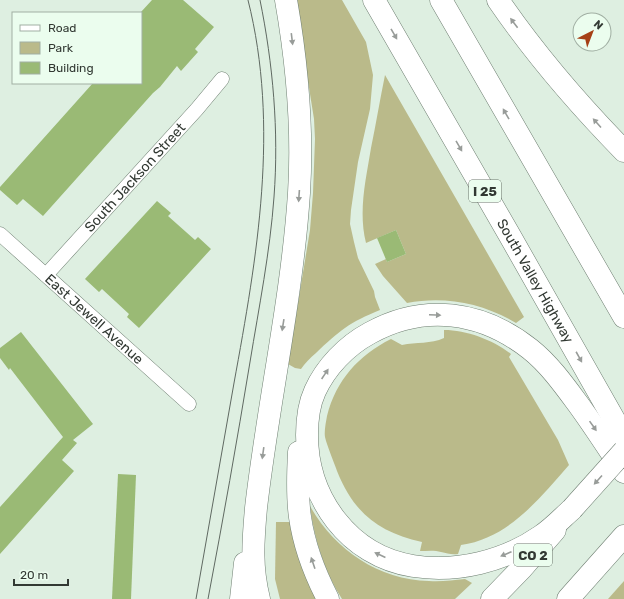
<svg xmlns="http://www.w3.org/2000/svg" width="624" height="599" font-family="Rubik,sans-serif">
  <rect width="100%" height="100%" fill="#deefe1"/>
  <!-- green -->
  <g fill="#baba8a">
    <path d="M295,0H342L366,42L373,75L370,109L358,162L351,210L350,224L354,242L358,258L374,291L375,297L380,310C350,322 339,331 316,353C310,358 305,363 301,369L295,368L288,364L310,230L313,193L315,139L314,119Z"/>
    <path d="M385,75L524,317L516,323C482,303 445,296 407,303L383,276L375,264L386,259L387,262L406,254L396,230L366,243C358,211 366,179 371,148C376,124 380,99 385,75Z"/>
    <path d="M444,330C467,330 493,340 511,354L509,357L558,440L569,465C539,499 509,538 461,545L458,554C451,555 447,553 441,552C435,550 427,551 420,551L422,542C378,532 354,513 337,471C334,462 327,446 325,437C324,431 326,422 327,416C336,380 359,355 391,339L402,345C416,342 431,344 444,338Z"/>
    <path d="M310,506C334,549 378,580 429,581C441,582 453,580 465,579L472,583L455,599H342C324,571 314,538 310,506Z"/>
    <path d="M276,522H291L319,599H280L275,579Z"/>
    <path d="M624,581V599H608Z"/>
  </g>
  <!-- building -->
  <g fill="#9aba75">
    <path d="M152,0H183L214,27L195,49L198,52L181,71L177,66L160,87L153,93L43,216L23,199L17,205L0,190V187L93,83H141V12Z"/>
    <path d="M157,201L171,213L168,216L195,240L198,237L211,249L139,328L127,317L129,314L102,289L99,292L85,279Z"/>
    <path d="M396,230L406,254L387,262L377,238Z"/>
    <path d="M21,332L93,424L73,440L77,443L62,460L74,471L0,554V507L63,437L10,368L9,370L0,358V348Z"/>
    <path d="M118,474L136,475L131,599H112Z"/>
  </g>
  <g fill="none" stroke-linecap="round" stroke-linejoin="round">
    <defs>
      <g id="minor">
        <path id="s1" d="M0,234L189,404"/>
        <path id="s2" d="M46,275L197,109L222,79"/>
      </g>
      <g id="primary">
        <path d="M492,599L522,568L555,530"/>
        <path d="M568,599L624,536"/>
      </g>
      <g id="motorway">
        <path id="s3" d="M374,0L510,236L624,437"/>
        <path d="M441,0L624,317"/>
        <path d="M498,0C535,54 578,104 624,151"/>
        <path d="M299,452C298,471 297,497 300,517C304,545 315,574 328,599"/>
        <path d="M572,509C562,518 553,528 541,536C505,561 457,573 413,566C349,556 307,498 307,435C307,422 309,404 315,391C326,367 346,346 370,333C424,303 482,311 530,349C549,364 564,385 578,404C594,426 609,449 624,472"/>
        <path d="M241,599L245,563"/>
        <path d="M259,599C251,567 253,541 256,508C268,403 292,299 299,193C303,129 297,63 286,0"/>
      </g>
    </defs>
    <!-- minor casing -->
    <use href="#minor" stroke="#6e7e71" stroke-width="15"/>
    <!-- primary casing -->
    <use href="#primary" stroke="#6e7e71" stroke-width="23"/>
    <!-- motorway casing -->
    <use href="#motorway" stroke="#6e7e71" stroke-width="23"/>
    <!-- minor -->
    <use href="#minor" stroke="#fff" stroke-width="14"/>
    <!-- primary -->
    <use href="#primary" stroke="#fff" stroke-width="22"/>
    <!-- motorway -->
    <use href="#motorway" stroke="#fff" stroke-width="22"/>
    <!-- tram -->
    <g stroke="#5f6961" stroke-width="1">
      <path d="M196,599C209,527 221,455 234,383C257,257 280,127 248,0"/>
      <path d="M208,599C223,520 237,441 250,362C259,307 270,252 274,197C279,131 273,64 260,0"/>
    </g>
    <defs>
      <path id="primary-bridge" d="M572,509L624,451"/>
    </defs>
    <!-- primary-bridge casing -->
    <use href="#primary-bridge" stroke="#6e7e71" stroke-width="23" stroke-linecap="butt"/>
    <!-- primary-bridge -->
    <use href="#primary-bridge" stroke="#fff" stroke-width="22"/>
  </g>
  <!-- one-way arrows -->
  <defs><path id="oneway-solid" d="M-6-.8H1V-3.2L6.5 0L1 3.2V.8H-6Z"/></defs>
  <g fill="#989c99">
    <use href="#oneway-solid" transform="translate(514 23) rotate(-127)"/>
    <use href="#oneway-solid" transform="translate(394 34) rotate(60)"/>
    <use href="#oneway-solid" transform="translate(292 39) rotate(83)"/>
    <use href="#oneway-solid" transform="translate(506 114) rotate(-120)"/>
    <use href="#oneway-solid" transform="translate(597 123) rotate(-132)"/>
    <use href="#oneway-solid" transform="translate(459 146) rotate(60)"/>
    <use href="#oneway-solid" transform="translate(299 196) rotate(94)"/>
    <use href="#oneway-solid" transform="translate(435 315) rotate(2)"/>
    <use href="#oneway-solid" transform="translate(283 325) rotate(99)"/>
    <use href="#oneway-solid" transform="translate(579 357) rotate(61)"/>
    <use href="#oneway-solid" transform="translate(325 374) rotate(-56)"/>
    <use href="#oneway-solid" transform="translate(593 426) rotate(55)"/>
    <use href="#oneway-solid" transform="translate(263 453) rotate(98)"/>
    <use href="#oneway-solid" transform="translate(598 480) rotate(132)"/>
    <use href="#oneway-solid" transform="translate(506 554) rotate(157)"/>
    <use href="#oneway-solid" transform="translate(380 555) rotate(-155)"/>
    <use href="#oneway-solid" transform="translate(313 563) rotate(-109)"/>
  </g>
  <g text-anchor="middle" stroke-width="3" stroke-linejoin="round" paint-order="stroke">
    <!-- shield labels -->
    <g fill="#ebfdee" stroke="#6a746b" stroke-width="1">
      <rect x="469" y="180" width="32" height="22" rx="3"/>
      <rect x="514" y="544" width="38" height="22" rx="3"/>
    </g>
    <g font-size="13" font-weight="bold" fill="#323933">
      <text x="485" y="196">I 25</text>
      <text x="533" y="560">CO 2</text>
    </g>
    <!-- street labels -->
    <g font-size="14" fill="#323933" stroke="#ebfdee">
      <text dy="5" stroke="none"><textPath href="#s2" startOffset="132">South Jackson Street</textPath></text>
      <text dy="5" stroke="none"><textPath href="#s3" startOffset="324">South Valley Highway</textPath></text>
      <text dy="5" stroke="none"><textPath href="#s1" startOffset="127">East Jewell Avenue</textPath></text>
    </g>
  </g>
  <!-- legend -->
  <rect x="12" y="12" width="130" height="72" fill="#ebfdee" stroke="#a1afa3"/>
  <rect x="20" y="25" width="20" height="6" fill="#ffffff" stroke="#a1afa3"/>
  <text x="48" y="32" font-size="12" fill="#323933">Road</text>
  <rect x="20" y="42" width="20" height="12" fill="#baba8a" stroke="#a1afa3"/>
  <text x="48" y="52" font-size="12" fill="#323933">Park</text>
  <rect x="20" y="62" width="20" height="12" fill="#9aba75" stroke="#a1afa3"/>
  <text x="48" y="72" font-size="12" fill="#323933">Building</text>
  <!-- north arrow -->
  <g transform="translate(592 32) rotate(42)"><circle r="19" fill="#ebfdee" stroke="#a1afa3"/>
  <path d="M0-3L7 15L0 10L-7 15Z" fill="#a64016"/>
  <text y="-6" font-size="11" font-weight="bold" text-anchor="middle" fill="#323933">N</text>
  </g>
  <!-- scale -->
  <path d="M14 579v6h54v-6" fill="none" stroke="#323933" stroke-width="2"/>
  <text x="20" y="579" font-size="12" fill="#323933" stroke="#ebfdee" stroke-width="3" paint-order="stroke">20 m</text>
</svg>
